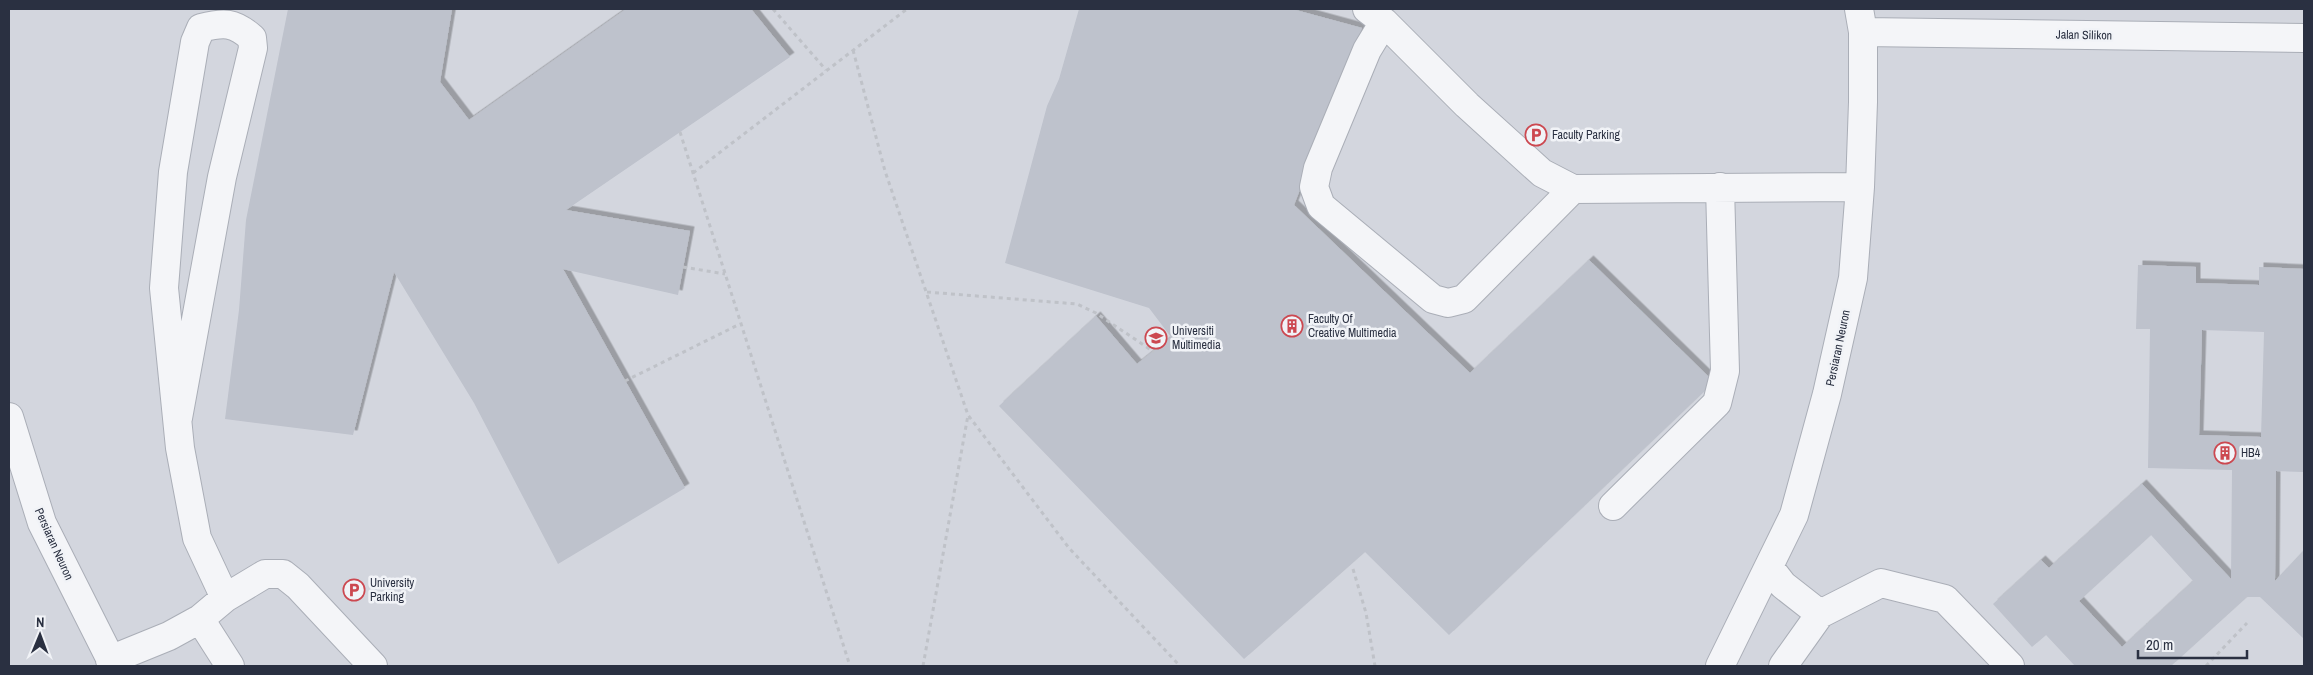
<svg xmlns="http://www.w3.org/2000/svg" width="2313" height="675" font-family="'Archivo Narrow',sans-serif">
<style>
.built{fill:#d3d6de}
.building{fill:#bec2cc;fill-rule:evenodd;filter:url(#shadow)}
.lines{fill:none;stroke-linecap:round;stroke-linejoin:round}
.minor-casing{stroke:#aaaeb7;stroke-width:30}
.path{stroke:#bfc2c8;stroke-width:3;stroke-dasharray:4 4;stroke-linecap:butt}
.minor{stroke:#f4f5f8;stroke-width:28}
.labels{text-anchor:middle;stroke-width:5;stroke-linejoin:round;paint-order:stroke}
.street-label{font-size:12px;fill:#2a3041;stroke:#f1f3f7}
.poi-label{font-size:12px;fill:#2a3041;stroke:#f1f3f7;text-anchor:start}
</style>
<defs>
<filter id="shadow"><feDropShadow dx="4.5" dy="-4.5" stdDeviation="0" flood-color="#0004"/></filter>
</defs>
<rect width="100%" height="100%" fill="#e1e4ea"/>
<path class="built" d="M9,9H2304V666H9Z"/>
<path class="building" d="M288,9H452L440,82L469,120L626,9H751L790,57L566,210L690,231L678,295L563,269L685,488L558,564L474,403L394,272L353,435L225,419L239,310L246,220Z
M1079,9H1292L1362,28L1294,205L1470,373L1589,260L1714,382L1449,635L1365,552L1244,659L999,406L1096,316L1137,364L1171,337L1149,308L1005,263L1047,106L1059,79Z
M2138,265L2196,267V283L2259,285V267L2304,269L2303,472L2276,471L2275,581L2304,550V639L2260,597H2247L2171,666H2075L2046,635L2032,647L1993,604L2041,560L2049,568L2142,484L2231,579L2232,470L2148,468L2150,329H2136ZM2202,330L2264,332L2261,437L2199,435ZM2151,535L2193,581L2122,647L2079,601Z"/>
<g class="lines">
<g class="minor-casing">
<path id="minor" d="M1367,9L1384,22L1467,105L1542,173L1573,189L1860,187
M1384,22L1367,50L1318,168L1314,187L1321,206L1433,299L1448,303L1464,299L1573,189
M1863,32L2304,38
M9,417L42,523L114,666
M178,418L222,177L253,48L252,38C234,22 224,22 201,28L195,42L173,172L164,288L180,448L197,538L225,598
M1613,506L1717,403L1725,371L1720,187
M1769,567L1783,585L1820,614L1881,583L1945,599L2010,666
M200,619L230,666
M110,660L169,636L200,619L225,598L265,574H283L298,586L373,666
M1720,666L1794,515L1827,394L1853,278L1860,187L1863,102V32L1859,9
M1783,666L1820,614"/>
</g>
<path class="path" d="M773,9L826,70
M853,50L885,171L968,415L1069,548L1180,666
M680,132L850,666
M693,173L907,9
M683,267L725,274
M927,292L1077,304L1096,313L1154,352
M625,381L740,324
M1353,569L1366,613L1375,666
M923,666L968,415
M2206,666L2247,623"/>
<use href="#minor" class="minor"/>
</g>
<defs>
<g id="parking-ring" transform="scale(1.125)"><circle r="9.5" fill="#f1f3f7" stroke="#cc4850" stroke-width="1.5"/><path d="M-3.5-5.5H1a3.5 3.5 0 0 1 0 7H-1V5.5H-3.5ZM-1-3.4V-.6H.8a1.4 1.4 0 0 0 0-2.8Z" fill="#cc4850"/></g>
<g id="building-ring" transform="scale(1.125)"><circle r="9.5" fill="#f1f3f7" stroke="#cc4850" stroke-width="1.5"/><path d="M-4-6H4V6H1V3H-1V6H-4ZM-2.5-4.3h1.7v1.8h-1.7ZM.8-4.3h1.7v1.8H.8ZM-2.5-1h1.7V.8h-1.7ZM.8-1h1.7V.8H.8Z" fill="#cc4850"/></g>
<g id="university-ring" transform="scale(1.125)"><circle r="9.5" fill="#f1f3f7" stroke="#cc4850" stroke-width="1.5"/><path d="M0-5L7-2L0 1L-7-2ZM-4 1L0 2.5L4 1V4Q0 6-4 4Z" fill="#cc4850"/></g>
</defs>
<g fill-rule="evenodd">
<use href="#parking-ring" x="1536" y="135"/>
<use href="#building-ring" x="1292" y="326"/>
<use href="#university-ring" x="1156" y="338"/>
<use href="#building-ring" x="2225" y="453"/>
<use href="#parking-ring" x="354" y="590"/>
</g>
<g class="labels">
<g class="street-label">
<text transform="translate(2084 35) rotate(1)" y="4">Jalan Silikon</text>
<text transform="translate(1838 348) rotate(-78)" y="4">Persiaran Neuron</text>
<text transform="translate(54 544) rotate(66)" y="4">Persiaran Neuron</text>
</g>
<g class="poi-label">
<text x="1552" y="139">Faculty Parking</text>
<text x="1308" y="323">Faculty Of<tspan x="1308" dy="14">Creative Multimedia</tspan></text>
<text x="1172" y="335">Universiti<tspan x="1172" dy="14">Multimedia</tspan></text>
<text x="2241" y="457">HB4</text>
<text x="370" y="587">University<tspan x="370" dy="14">Parking</tspan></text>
</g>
</g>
<rect width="2313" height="675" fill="none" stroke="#2a3041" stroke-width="20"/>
<g transform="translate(40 635) rotate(1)" stroke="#f1f3f7" stroke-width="4" paint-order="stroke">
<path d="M0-4L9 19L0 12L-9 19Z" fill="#2a3041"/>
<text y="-8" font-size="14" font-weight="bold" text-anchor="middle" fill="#2a3041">N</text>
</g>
<path d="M2138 650v8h109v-8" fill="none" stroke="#2a3041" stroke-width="2.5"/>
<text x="2146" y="650" font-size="15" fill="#2a3041" stroke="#f1f3f7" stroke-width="4" paint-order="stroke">20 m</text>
</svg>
